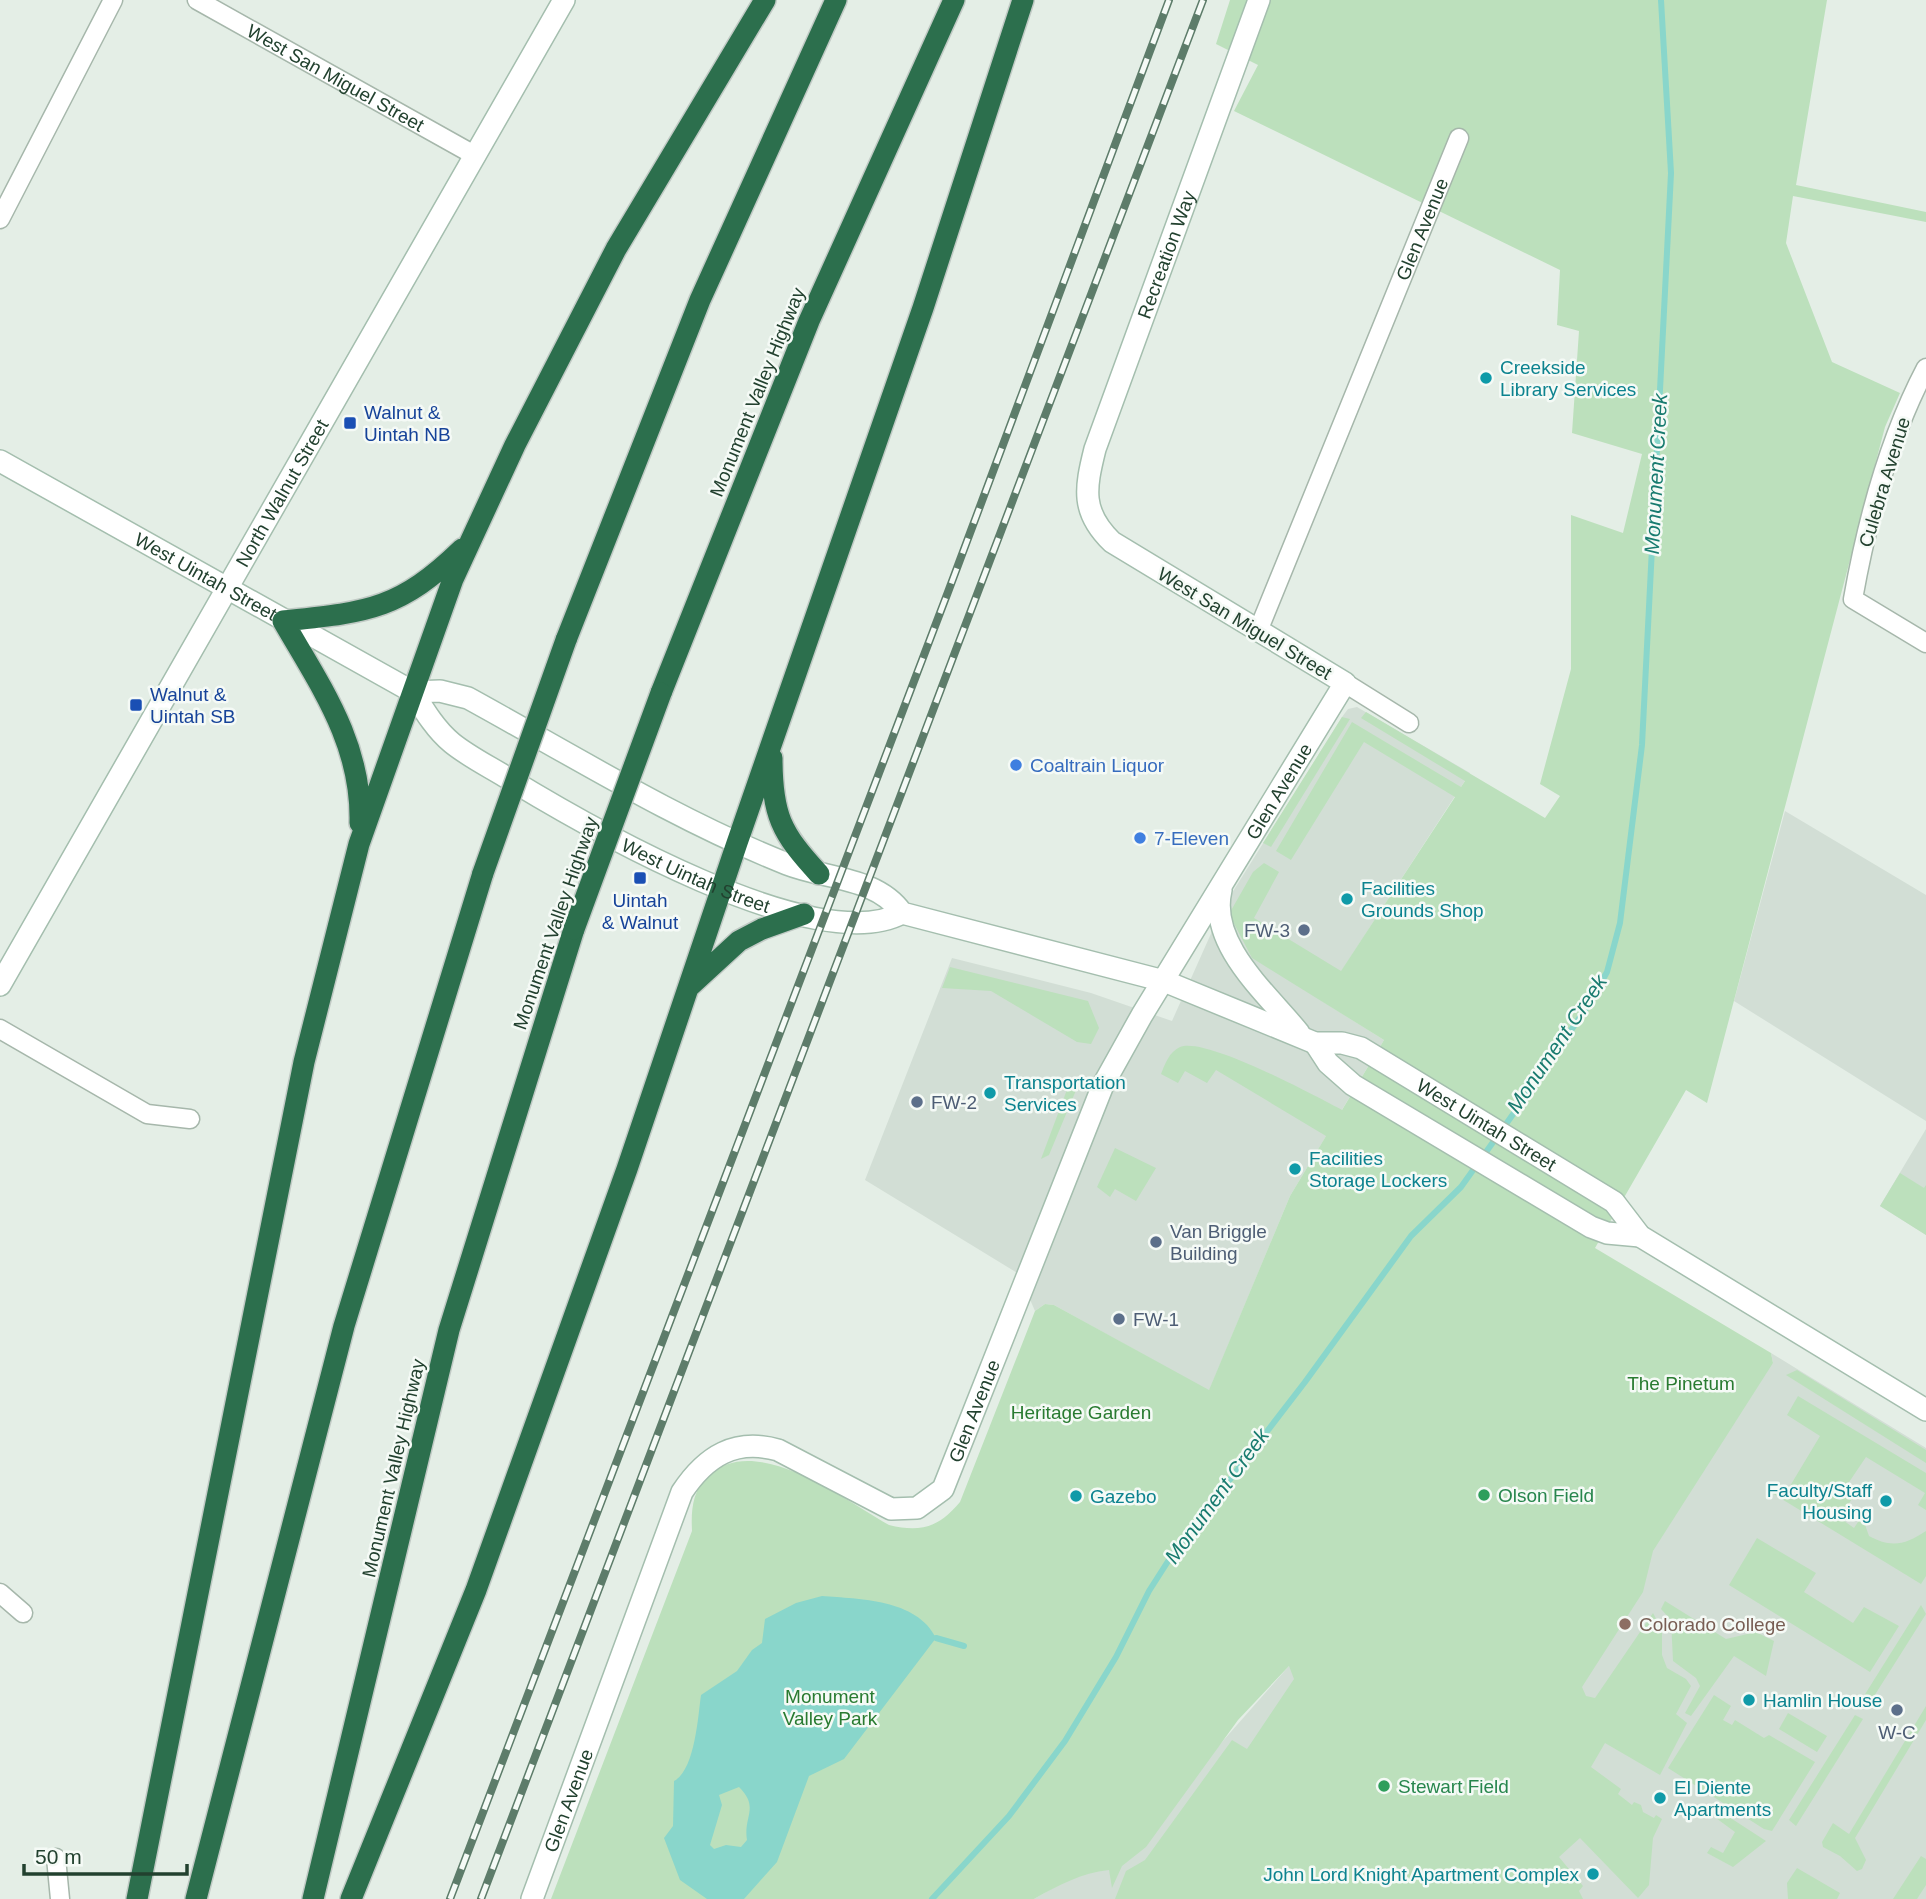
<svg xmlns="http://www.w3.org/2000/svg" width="1926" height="1899" font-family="Arial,sans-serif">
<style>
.built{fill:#d2ded5}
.green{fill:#bce0bc}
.water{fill:#89d6cb;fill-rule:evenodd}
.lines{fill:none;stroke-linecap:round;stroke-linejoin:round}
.stream{stroke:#89d6cb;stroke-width:6}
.street-casing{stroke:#a6b7ab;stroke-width:21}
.secondary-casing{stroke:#a4beae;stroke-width:24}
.highway-casing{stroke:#c1cac5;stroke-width:24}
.street{stroke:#fff;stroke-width:18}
.secondary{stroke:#fff;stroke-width:21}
.highway{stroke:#2c6f4d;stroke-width:21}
.rail-casing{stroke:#5d7c6a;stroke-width:8}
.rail{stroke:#f5faf6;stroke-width:5;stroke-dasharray:16;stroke-linecap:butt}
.highway-bridge-casing{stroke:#c1cac5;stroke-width:24;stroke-linecap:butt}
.highway-bridge{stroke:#2c6f4d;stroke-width:21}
.culture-dot{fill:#0f9aa8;stroke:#f5faf6;stroke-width:2.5}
.transit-dot{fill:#1a4fb4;stroke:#f5faf6;stroke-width:2.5}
.shop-dot{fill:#3f7fe0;stroke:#f5faf6;stroke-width:2.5}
.service-dot{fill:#5c6f8a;stroke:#f5faf6;stroke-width:2.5}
.leisure-dot{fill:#2e9e5b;stroke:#f5faf6;stroke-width:2.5}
.education-dot{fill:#8d6e63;stroke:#f5faf6;stroke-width:2.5}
.labels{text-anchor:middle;stroke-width:5;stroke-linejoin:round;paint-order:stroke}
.street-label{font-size:19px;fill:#22412f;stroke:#f5faf6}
.culture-label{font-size:19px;fill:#0d838f;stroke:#f5faf6;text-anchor:start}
.transit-label{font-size:19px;fill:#164399;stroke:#f5faf6;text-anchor:start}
.shop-label{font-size:19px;fill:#366cbe;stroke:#f5faf6;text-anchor:start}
.service-label{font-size:19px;fill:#4e5e75;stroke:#f5faf6;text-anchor:start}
.park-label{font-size:19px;fill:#297b31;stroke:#f5faf6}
.leisure-label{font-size:19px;fill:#27864d;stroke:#f5faf6;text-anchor:start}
.education-label{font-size:19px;fill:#785e54;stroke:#f5faf6;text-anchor:start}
.water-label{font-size:21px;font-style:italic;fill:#187b6f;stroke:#f5faf6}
</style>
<rect width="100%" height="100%" fill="#e4eee6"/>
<path class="built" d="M1357,707L1470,773L1322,1001L1384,1040L1290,1196L1209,1391L1054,1305L1045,1304L1035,1311L1019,1274L865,1180L952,958L1091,993L1172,1021L1222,909L1342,717L1348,709Z
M1785,811L1926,895V1121L1734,1001Z
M1926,1129V1235L1880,1206Z
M1771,1353L1926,1448V1899H1034L1065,1881L1089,1872L1110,1869L1289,1666L1773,1363Z"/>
<path class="green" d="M1230,0H1827L1796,185L1926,212V222L1793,196L1786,243L1832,362L1900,393L1885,427L1707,1103L1686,1090L1595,1248L1771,1353L1773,1363L1653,1551L1643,1592L1582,1687L1586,1696L1595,1698L1653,1613L1662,1630V1655L1667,1668L1686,1679L1691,1686L1676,1714L1687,1723L1660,1775L1605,1743L1591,1767L1621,1789L1618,1794L1632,1805L1634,1802L1641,1805L1643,1812L1654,1818L1656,1815L1662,1819L1653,1838L1649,1885L1638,1898L1580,1838L1559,1857L1583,1886L1579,1891L1583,1899H1115L1126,1871L1145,1860L1232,1740L1247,1749L1294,1679L1289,1666L1238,1720L1146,1847L1122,1866L1112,1888L1109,1870C1081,1873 1059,1885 1034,1899H551L692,1531C691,1511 692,1491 708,1476C756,1431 843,1499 889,1525C921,1533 939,1527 960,1502L1035,1311L1045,1304L1054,1305L1209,1390L1290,1196L1326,1136L1216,1070L1207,1083L1185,1071L1178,1083L1161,1074C1165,1064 1169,1052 1180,1047C1205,1036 1315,1096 1342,1110L1384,1040L1252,958L1229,914L1253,872L1264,863L1279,872L1254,918L1341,971L1455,797L1364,742L1291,860L1276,851L1352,722L1461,787L1465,781L1361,718L1366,712L1545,818L1560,796L1540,784L1571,669V515L1623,533L1642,454L1572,433L1579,331L1557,325L1560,270L1234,111L1258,65L1216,44Z
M1342,717L1350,719L1271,847L1263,843Z
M950,967L1088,1001L1099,1028L1091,1044L1077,1042L991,991L942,988Z
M1071,1079L1079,1083L1049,1155L1041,1159Z
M1115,1148L1156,1168L1136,1201L1115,1189L1110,1197L1097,1187Z
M1900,1173L1924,1188L1926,1185V1235L1880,1206Z
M1797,1370L1926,1450V1463L1786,1375Z
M1798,1396L1926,1473V1510L1918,1505L1925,1493L1866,1457L1843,1491L1853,1497L1840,1518L1854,1528L1862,1516L1869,1536C1891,1548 1905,1545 1926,1531V1576L1921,1584L1767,1490L1772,1482L1787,1491L1820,1436L1787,1415Z
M1757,1538L1816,1573L1804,1592L1853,1623L1864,1607L1899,1626L1870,1672L1729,1585Z
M1665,1601L1726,1639L1756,1632L1774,1641L1766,1676L1734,1656L1691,1716L1685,1713L1700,1686L1696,1678L1673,1661L1671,1620L1661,1609Z
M1921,1605L1926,1614L1871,1701L1862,1699Z
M1714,1695L1731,1706L1723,1720L1732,1725L1735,1720L1764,1738L1769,1735L1815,1762L1772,1831L1764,1829L1668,1768Z
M1926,1706V1720L1855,1838L1866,1860L1862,1869L1857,1871L1840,1856L1823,1847L1822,1842L1833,1823L1849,1834Z
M1788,1713L1827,1736L1817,1752L1779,1729Z
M1855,1715L1863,1719L1796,1826L1789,1820Z
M1709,1804L1766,1841L1733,1867L1707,1853L1711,1847L1723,1853L1735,1832L1705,1810Z
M1921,1856L1926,1859V1885L1917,1899H1893Z
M1797,1868L1840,1893L1837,1899H1788L1787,1883Z"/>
<path class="water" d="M822,1596C859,1599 917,1599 936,1638L844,1759L809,1776L777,1862L744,1899H707L680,1880L664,1838L673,1826L674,1781C695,1770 698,1716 701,1695L737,1671L752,1650L762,1643L765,1619L796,1603ZM739,1787C760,1808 743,1816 747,1840L741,1847L726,1845L714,1849L710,1845L722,1805L719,1795Z"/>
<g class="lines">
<path class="stream" d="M936,1638L964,1646
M932,1899L1009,1816L1065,1741L1116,1657L1149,1591L1172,1555L1305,1382L1411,1236L1461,1187L1526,1096L1589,1004L1607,972L1620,923L1642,745L1671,173L1661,0"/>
<g class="street-casing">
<g id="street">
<path id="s1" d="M197,0L476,156"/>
<path d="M0,219L113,0"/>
<path d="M1926,368C1888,440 1867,520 1853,599L1926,643"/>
<path id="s2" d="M1258,631L1459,138"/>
<path d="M1345,683L1409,723"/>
<path d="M0,1029L147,1114L190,1119"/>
<path d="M0,1593L23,1613"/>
<path d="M56,1858L60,1899"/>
</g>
</g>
<g class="secondary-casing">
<g id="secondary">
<path id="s3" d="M0,461L413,692C424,710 435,729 452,743C468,756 488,766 506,777C583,824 816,960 902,913"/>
<path id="s4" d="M413,692L440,691L468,698C572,755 676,820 787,864C825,879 877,877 902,913L1164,981L1315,1043H1342L1361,1048L1614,1202L1640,1236L1926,1410"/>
<path d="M1221,890C1208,945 1268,994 1299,1033"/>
<path id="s5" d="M0,985L564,0"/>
<path d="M1315,1043L1328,1063L1353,1085L1591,1227L1607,1233L1640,1236"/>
<path id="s6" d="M532,1899L682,1492C706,1456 735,1438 778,1450L891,1509L917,1508L943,1489L1103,1085L1142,1015L1345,683L1112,542C1081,512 1085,489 1095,449L1259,0"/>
</g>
</g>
<g class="highway-casing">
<path id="highway" d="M566,640L700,300L836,0
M661,693L809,321L954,0
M772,758C772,815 781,833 819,874
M360,823C362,744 321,687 283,621C368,612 399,610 462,549
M690,986L739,941L762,929L804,914
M137,1899L304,1062L359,844L453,579L515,445L616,249L765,0
M196,1899L344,1326L483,873
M313,1899L449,1330L574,929
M351,1899L476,1590L627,1169L737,843L923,308L1023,0"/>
</g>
<use href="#street" class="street"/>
<use href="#secondary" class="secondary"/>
<use href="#highway" class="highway"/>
<g class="rail-casing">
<path id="rail" d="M450,1899L948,592L1169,0
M481,1899L1203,0"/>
</g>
<use href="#rail" class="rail"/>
<g class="highway-bridge-casing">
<path id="highway-bridge" d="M483,873L566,640
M574,929L661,693"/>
</g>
<use href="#highway-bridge" class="highway-bridge"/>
</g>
<g class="culture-dot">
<circle cx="1486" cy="378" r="7"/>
<circle cx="1347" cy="899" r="7"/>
<circle cx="990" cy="1093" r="7"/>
<circle cx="1295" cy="1169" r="7"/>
<circle cx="1076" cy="1496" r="7"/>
<circle cx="1886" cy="1501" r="7"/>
<circle cx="1749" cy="1700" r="7"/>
<circle cx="1660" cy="1798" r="7"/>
<circle cx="1593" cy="1874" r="7"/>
</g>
<g class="transit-dot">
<rect x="343" y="416" width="14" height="14" rx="3.5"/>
<rect x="129" y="698" width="14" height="14" rx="3.5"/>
<rect x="633" y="871" width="14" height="14" rx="3.5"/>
</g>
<g class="shop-dot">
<circle cx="1016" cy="765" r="7"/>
<circle cx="1140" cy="838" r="7"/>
</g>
<g class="service-dot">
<circle cx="1304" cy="930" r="7"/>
<circle cx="917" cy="1102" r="7"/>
<circle cx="1156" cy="1242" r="7"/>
<circle cx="1119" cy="1319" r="7"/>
<circle cx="1897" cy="1710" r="7"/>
</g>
<g class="leisure-dot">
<circle cx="1484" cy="1495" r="7"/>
<circle cx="1384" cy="1786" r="7"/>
</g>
<circle class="education-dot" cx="1625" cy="1624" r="7"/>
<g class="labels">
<g class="street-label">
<text dy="7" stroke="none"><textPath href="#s1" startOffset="159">West San Miguel Street</textPath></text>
<text dy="7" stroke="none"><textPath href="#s2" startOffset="434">Glen Avenue</textPath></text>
<text dy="7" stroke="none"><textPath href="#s6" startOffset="2217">Recreation Way</textPath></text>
<text transform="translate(757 392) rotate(-68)" y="7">Monument Valley Highway</text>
<text transform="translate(1884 482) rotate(-73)" y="7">Culebra Avenue</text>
<text dy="7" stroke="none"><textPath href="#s5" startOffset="567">North Walnut Street</textPath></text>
<text dy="7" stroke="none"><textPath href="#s3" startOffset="236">West Uintah Street</textPath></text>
<text transform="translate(1245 623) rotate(31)" y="7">West San Miguel Street</text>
<text dy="7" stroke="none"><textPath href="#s6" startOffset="1510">Glen Avenue</textPath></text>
<text dy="7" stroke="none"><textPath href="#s3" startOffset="816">West Uintah Street</textPath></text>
<text transform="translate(555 923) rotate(-71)" y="7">Monument Valley Highway</text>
<text dy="7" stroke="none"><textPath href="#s4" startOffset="1171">West Uintah Street</textPath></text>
<text dy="7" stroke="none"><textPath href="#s6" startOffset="817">Glen Avenue</textPath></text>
<text transform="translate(393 1468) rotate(-77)" y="7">Monument Valley Highway</text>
<text dy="7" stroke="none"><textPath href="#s6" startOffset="105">Glen Avenue</textPath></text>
</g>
<g class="culture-label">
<text x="1500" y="374">Creekside<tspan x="1500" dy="22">Library Services</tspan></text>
<text x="1361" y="895">Facilities<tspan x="1361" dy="22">Grounds Shop</tspan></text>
<text x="1004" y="1089">Transportation<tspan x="1004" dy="22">Services</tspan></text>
<text x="1309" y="1165">Facilities<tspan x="1309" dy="22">Storage Lockers</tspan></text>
<text x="1872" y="1497" text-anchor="end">Faculty/Staff<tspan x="1872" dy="22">Housing</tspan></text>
<text x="1090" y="1503">Gazebo</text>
<text x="1763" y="1707">Hamlin House</text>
<text x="1674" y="1794">El Diente<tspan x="1674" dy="22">Apartments</tspan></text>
<text x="1579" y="1881" text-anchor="end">John Lord Knight Apartment Complex</text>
</g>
<g class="transit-label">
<text x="364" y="419">Walnut &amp;<tspan x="364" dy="22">Uintah NB</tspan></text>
<text x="150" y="701">Walnut &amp;<tspan x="150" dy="22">Uintah SB</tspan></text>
<text x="640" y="907" text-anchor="middle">Uintah<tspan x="640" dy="22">&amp; Walnut</tspan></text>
</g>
<g class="shop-label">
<text x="1030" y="772">Coaltrain Liquor</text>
<text x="1154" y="845">7-Eleven</text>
</g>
<g class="service-label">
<text x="1290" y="937" text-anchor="end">FW-3</text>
<text x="931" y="1109">FW-2</text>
<text x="1170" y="1238">Van Briggle<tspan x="1170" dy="22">Building</tspan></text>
<text x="1133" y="1326">FW-1</text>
<text x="1897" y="1739" text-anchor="middle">W-C</text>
</g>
<g class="park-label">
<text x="1681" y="1390">The Pinetum</text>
<text x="1081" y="1419">Heritage Garden</text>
<text x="830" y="1703">Monument<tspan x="830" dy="22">Valley Park</tspan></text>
</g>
<g class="leisure-label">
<text x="1498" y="1502">Olson Field</text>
<text x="1398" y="1793">Stewart Field</text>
</g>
<g class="education-label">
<text x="1639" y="1631">Colorado College</text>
</g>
<g class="water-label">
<text transform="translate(1656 474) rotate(-87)" y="7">Monument Creek</text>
<text transform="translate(1557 1044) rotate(-56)" y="7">Monument Creek</text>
<text transform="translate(1217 1496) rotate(-54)" y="7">Monument Creek</text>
</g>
</g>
<path d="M24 1864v10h163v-10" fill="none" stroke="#22412f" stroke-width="3.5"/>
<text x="35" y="1864" font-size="21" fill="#22412f" stroke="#f5faf6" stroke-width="5" paint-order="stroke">50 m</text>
</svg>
